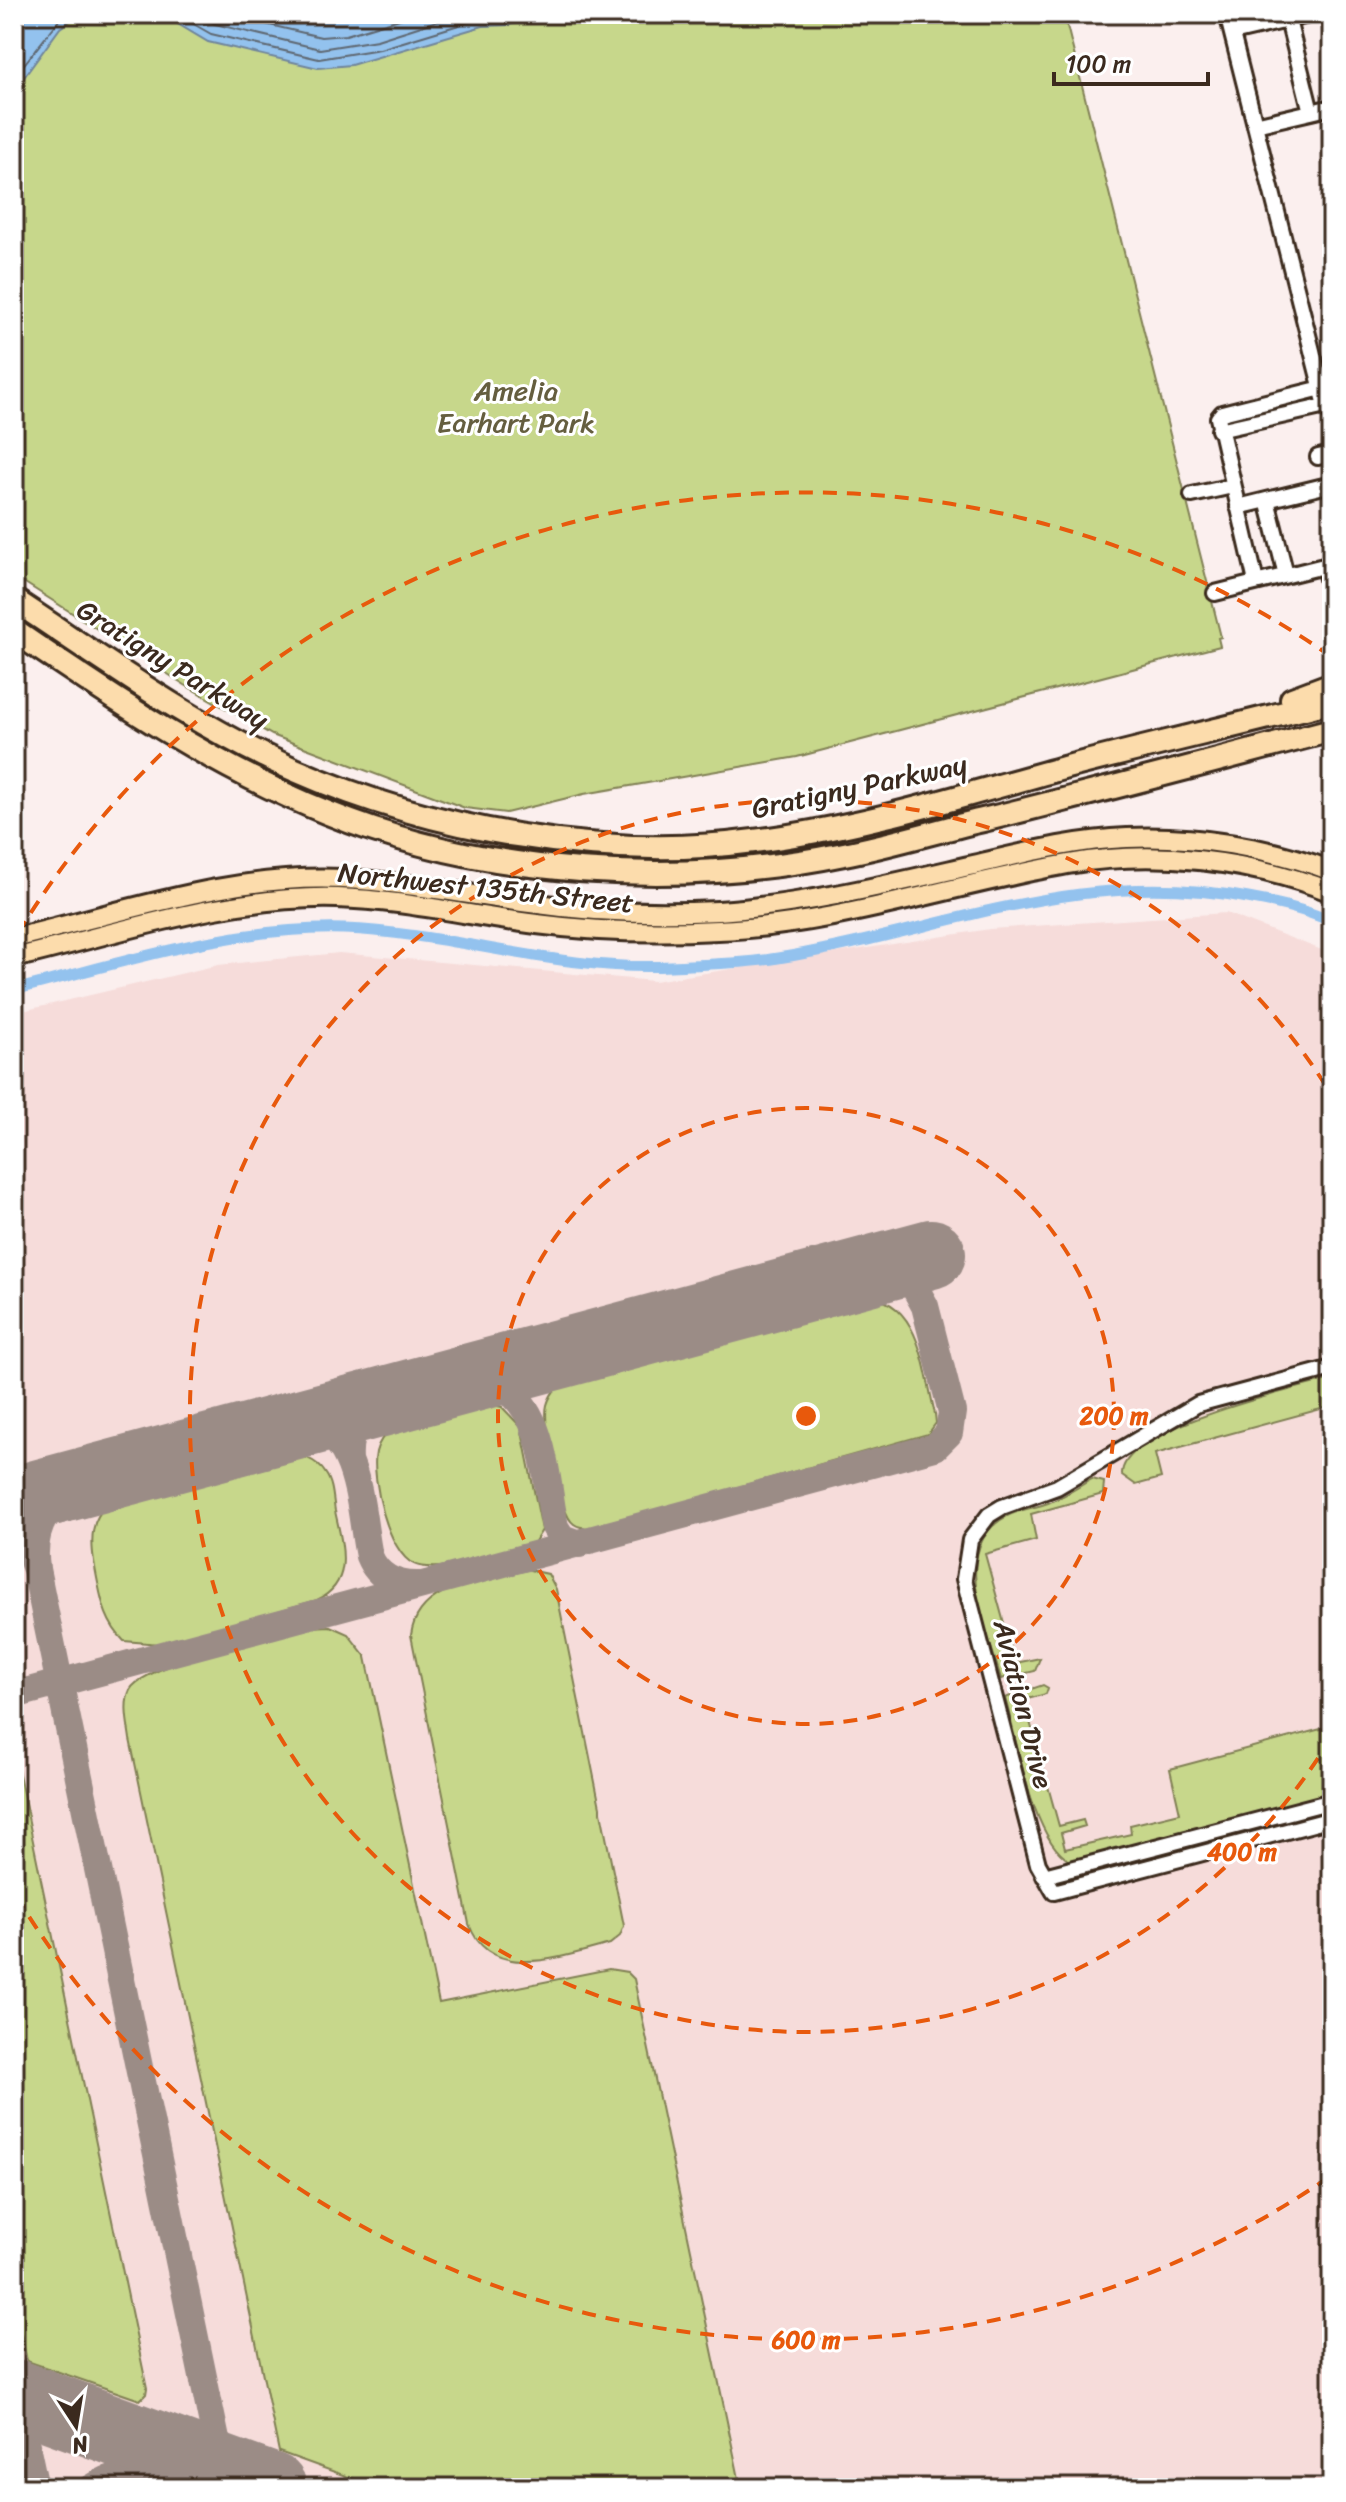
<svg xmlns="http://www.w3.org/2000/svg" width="1346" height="2502" font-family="Sriracha,sans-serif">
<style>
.built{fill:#f6dcda}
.green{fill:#c7d78b;stroke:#818054;stroke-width:2}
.water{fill:#93c2ee;stroke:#70859b;stroke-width:2}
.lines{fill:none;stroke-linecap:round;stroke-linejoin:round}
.shore{stroke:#5e6771;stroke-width:2}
.canal{stroke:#93c2ee;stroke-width:11}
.taxiway{stroke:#9b8c86;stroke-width:28}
.runway{stroke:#9b8c86;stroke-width:70}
.minor-casing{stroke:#3b2a1e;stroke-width:20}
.major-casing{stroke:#3b2a1e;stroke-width:24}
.highway-casing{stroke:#3b2a1e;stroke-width:28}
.minor{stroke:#fff;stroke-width:14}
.major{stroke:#fcdcac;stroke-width:18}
.highway{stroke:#fcdcac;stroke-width:22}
.ring{fill:none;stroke:#e8590c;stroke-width:4;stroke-dasharray:14 10}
.labels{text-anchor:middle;stroke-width:6;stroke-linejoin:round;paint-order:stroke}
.park-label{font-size:28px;fill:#655e3f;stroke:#fff}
.street-label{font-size:28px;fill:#3b2a1e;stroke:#fff}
.centre{fill:#e8590c;stroke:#fff;stroke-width:4}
.ring-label{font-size:24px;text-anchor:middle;font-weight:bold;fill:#e8590c;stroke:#fff;stroke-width:6;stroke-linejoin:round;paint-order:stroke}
</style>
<rect width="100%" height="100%" fill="#fbefee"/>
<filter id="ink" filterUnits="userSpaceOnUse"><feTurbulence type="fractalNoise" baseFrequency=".0125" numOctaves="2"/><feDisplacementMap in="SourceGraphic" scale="16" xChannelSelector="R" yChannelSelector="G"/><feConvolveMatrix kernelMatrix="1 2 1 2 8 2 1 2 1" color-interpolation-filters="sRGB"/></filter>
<g filter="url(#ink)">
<path class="built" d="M1226,913L1332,954V2488H14V1013L218,965L339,953L654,981L990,929Z"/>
<path class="green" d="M14,14H1064L1221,637L1218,638L1220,646L797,757L584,794L506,813L465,808L272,735L185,685L14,576Z
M861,1297C920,1295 924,1371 935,1414L936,1423L928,1434L592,1528C586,1528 579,1528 574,1524C559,1514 542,1423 547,1405C551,1391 563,1380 576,1373Z
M1332,1379V1406L1155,1454L1161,1478L1136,1485L1122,1475C1120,1428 1294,1389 1332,1379Z
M475,1401L502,1407L521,1427L542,1530L534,1543C506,1552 441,1576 414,1564C388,1553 371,1478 376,1452C378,1442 386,1433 393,1427C413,1410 451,1407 475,1401Z
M282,1453C299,1453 317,1459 326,1474C333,1484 333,1499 335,1511C342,1544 355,1582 317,1600L160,1644L124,1641C105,1622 102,1602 97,1578C90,1542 85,1509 127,1494Z
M1092,1479L1104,1482L1103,1494L1031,1514L1036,1540L985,1554L1015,1663L1040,1658L1035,1671L1001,1679C988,1631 947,1547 1007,1516C1020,1509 1035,1508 1048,1503C1064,1497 1078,1487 1092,1479Z
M525,1569L548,1574L556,1589L624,1926L620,1936L610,1944C564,1956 490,1984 469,1924L411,1635C418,1583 484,1581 525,1569Z
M330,1626L348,1634L366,1657L439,2003L609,1969L627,1972L634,1979L741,2488H379L279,2452L130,1739C128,1724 123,1704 130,1690C144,1663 277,1636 311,1627Z
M1043,1685L1048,1688L1046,1694L1024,1700L1059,1826L1083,1820L1085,1826L1061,1833L1065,1849L1131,1834L1130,1825L1180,1813L1170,1769L1332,1726V1795L1070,1861C1032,1840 1017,1739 1005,1698Z
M14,1750L147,2388L146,2394L140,2400L27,2361L14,2302Z"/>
<path class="water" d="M14,14H80L60,28L14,91Z
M147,14H557L508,25L483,26L351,65L318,68L208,42L171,20Z"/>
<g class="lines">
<path class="shore" d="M176,14L211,34L319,59L380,49L482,18L527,14
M196,14L215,24L320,49L377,40L459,14
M223,14L321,37L346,35L416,14
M14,77L64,14"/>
<path class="canal" d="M14,990C122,963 231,926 344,929C453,933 560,972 671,966C706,964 743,964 778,958C941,932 1079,865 1248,898C1276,903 1307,910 1332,922"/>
<path class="taxiway" d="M475,1377C545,1387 544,1472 555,1527L562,1538L579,1544
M296,1425C361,1422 359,1509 369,1556C378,1578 397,1586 420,1585
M349,1459C347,1429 360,1415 385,1402
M14,1534L29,1551L36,1569L226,2488
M36,1568C30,1526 49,1500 87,1482
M14,1695L935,1447L949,1433L952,1412L925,1306L914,1286L892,1265
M14,2388L35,2488
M92,2488C143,2455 205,2472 260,2484"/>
<path class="runway" d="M14,1501L931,1254
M14,2394L272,2488"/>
<g class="minor-casing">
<path id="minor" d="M1227,14L1326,406L1332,416
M1288,20L1311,112L1332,107
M1232,33L1313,14
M1255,125L1311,112
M1219,430L1326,406
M1318,457L1332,454
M1192,495L1233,486
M1267,500L1286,575
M1238,507L1332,484
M1324,566L1332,600
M1256,582L1218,418L1222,413L1322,388
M1215,593L1332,564
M1332,1368L1198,1404L1057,1487L1002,1507L989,1515L970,1540L964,1579L1038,1864L1054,1892L1332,1819
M1044,1876L1332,1801"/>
</g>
<g class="major-casing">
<path id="major" d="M14,938C121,913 233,873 344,879C406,882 468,895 530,903C592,912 655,914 718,911C804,905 886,885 969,866C1021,854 1073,840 1127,838C1196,835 1268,847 1332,871
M14,958C119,933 228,895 337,898C404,900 470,916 537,924C597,932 658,933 718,930C838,925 950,885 1068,864C1156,849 1249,860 1332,892"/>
</g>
<g class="highway-casing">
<path id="highway" d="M14,600C105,660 194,726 295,770C431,830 605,861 754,841C860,828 964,795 1067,767C1155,744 1244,724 1332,701
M14,631C115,700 214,767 328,813C484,877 680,888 844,854C892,845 939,830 987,819C1102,791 1217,760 1332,730
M1292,699L1332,684"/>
</g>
<use href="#minor" class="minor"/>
<use href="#major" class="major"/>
<use href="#highway" class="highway"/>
</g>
</g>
<g class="ring">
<circle cx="806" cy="1416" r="308"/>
<path d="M1331 1738A616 616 0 1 1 1331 1094"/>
<path d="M1329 2177A924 924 0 0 1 18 1899M18 933A924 924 0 0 1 1329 655"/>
</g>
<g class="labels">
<g class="park-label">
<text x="516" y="400">Amelia<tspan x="516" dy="32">Earhart Park</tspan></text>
</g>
<g class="street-label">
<text transform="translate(173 664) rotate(32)" y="10">Gratigny Parkway</text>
<text transform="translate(859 786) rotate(-12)" y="10">Gratigny Parkway</text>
<text transform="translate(486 887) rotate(6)" y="10">Northwest 135th Street</text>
<text transform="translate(1024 1704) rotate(76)" y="10">Aviation Drive</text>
</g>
</g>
<circle cx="806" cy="1416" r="12" class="centre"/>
<g class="ring-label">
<text x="1114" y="1424">200 m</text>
<text x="1242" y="1860">400 m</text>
<text x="806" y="2348">600 m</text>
</g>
<rect width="1346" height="2502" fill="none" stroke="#fff" stroke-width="48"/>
<rect x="24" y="24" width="1298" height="2454" fill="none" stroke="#3b2a1e" stroke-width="3" filter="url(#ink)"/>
<g transform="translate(76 2426) rotate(168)" stroke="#ffffff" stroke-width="6" paint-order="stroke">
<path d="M0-6L14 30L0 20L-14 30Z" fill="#3b2a1e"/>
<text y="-12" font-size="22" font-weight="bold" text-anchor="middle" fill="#3b2a1e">N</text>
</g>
<path d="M1054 72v12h154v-12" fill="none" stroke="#3b2a1e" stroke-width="4"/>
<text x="1066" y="72" font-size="24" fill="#3b2a1e" stroke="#ffffff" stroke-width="6" paint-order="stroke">100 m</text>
</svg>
